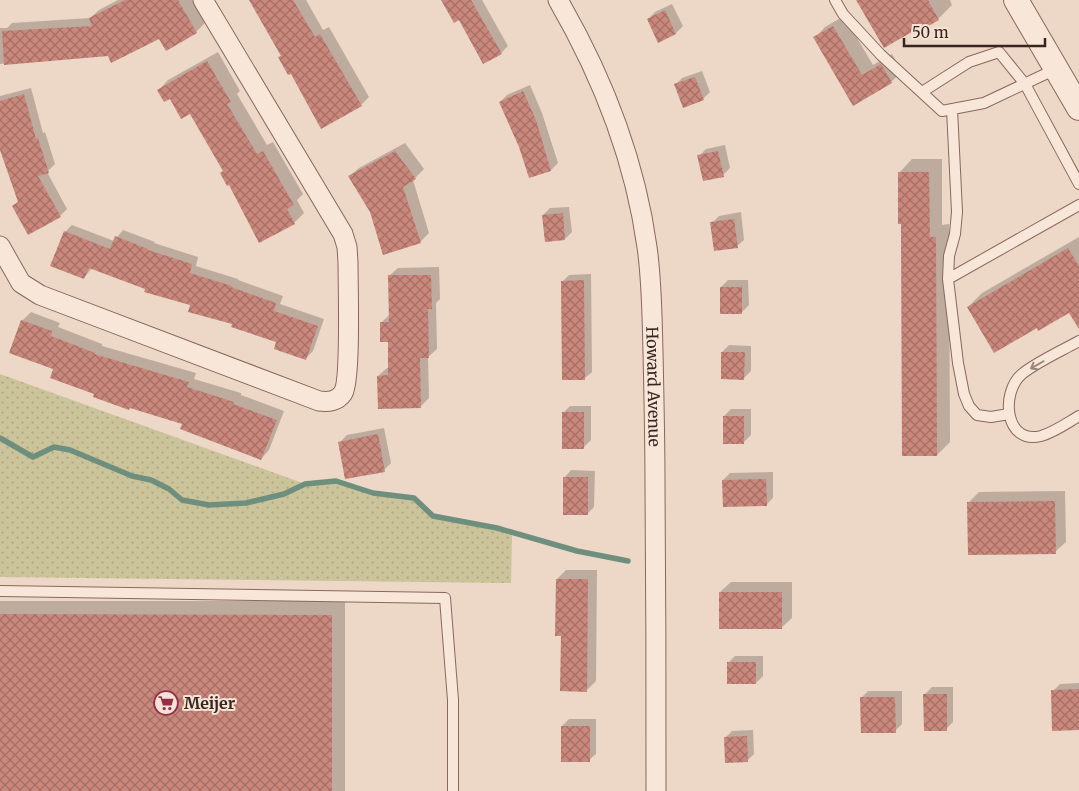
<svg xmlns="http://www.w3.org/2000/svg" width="1079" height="791" font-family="Merriweather,serif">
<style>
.grass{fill:url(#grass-dots)}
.shadow{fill:#0003}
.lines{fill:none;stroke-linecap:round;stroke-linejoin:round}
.stream{stroke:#6e8f7e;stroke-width:5.5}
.building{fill:url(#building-cross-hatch)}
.service-casing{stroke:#88685c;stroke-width:12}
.minor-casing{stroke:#88685c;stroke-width:21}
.tertiary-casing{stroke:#88685c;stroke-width:26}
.service{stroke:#f8e6d9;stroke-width:10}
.minor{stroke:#f8e6d9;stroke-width:19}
.tertiary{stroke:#f8e6d9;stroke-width:24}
.oneway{stroke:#98867c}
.labels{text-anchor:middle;stroke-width:4;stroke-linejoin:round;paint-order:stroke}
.street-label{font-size:16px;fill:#392520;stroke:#f5e3d6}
.poi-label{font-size:16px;font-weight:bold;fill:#392520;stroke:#f5e3d6;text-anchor:start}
</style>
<defs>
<pattern id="grass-dots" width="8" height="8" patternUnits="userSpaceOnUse" patternTransform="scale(1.25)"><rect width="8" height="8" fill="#cbc39a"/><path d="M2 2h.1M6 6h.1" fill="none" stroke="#afa784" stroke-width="1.8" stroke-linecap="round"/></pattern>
<pattern id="building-cross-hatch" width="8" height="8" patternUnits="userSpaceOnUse" patternTransform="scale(1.25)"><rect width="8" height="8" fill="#ca887d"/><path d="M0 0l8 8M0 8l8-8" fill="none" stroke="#a56f66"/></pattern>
</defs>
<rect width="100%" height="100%" fill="#edd7c6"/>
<path class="grass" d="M0,374L305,484L336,481L373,493L414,498L433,516L512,532L511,583L0,577Z"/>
<path class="shadow" d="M118,0H192L205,23L196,32L167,50L159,38L109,55L0,64V28H7L12,23L90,18L99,10Z
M250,0H306L323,30L329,27L369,97L361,105L282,55Z
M442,0H482L508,46L501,53L459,18Z
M857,0H950L952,5L938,19L919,30L917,27Z
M672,4L683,26L676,33L659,41L648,19L655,12Z
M844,16L873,65L892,54L902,72L891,82L854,104L815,38L825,27Z
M218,52L240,91L237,94L267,145L273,142L303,194L297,200L304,213L294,223L224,171L190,113L159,90L168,80Z
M702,71L710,92L703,99L676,84L682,78Z
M530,85L542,113L558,163L551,170L520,146L500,102L507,95Z
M31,88L43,133L45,132L55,164L47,172L67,209L60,216L29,233L14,206L19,201L0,146V96Z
M405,143L424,169L413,180L429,233L420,242L371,211L350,176L359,168Z
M725,145L730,168L723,175L699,156L706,149Z
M912,159H942V225L949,224L950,442L937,455L902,223L899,173Z
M569,207L572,232L565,239L543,215L550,208Z
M741,212L744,240L737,246L712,223L719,216Z
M72,225L114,241L123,230L155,242L154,243L198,257L196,266L238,279V280L283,296L280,304L324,319L313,351L306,358L277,342L192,304L92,268L84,278L65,232Z
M1079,237V325L1070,311L968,307L982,293Z
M439,267L440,299L436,303L437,349L428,357L429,398L420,407L378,376L387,368H390L389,341L381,323L390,314L389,276L398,268Z
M591,274L592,372L585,378L562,282L569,275Z
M728,280H748L749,305L742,312L721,287Z
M31,312L60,323L58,327L102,344V346L196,373L194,379L241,393V395L284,411L269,450L261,459L184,424L96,394L55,369L22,321Z
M729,345L751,346V371L744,378L722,352Z
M570,406H591V440L584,447L563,413Z
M731,409H751V435L744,442L724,416Z
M384,428L391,463L384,470L340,442L347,435Z
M571,470L595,471L594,507L587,514L565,477Z
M773,472V498L766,505L723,480L730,473Z
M1065,491L1066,542L1055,552L969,502L979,492Z
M566,570H597L596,681L587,690L562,635L557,579Z
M731,582H792V618L781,628L720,592Z
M0,601H345V791H0Z
M735,656H763V676L756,683L728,663Z
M1079,683V729L1053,691L1060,684Z
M932,687H953V722L946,729L925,694Z
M868,691H902V724L895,731L861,698Z
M569,719H596V754L589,760L562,726Z
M753,730L754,754L747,761L725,738L732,731Z"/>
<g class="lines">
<path class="stream" d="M0,438L33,457L54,447L70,450L132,476L151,480L169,489L182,500L209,505L246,503L284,494L305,484L336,481L373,493L414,498L433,516L497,528L577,551L628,561"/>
</g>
<path class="building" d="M125,0H178L197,33L166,51L159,39L111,63L108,56L4,65L2,31L92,26L89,18Z
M249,0H293L315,37L320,34L362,106L321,129L291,74L288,75L278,57L281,56Z
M441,0H471L502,54L483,64L459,20L454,23Z
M856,0H928L939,20L918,32L917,29L884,48Z
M665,10L676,34L658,43L647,19Z
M833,26L862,75L881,64L892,83L853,106L813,37Z
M207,61L231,102L227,104L257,154L263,151L294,205L287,209L295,224L259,243L229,185L227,186L220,173L223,171L190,114L181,119L170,99L164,102L157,90Z
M695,77L704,100L683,108L674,84Z
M523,91L536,120L551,171L529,178L519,147L499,102Z
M24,94L36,139L38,138L49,173L38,176L61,217L28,235L12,206L18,202L0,150V101Z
M395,151L416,179L403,187L421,243L383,255L370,212L348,176Z
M718,151L724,177L703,181L697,155Z
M898,172H929L930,237H936L937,456H902L901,224H898Z
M563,213L565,240L545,242L542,215Z
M734,219L738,248L714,251L710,222Z
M64,231L110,249L115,236L148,249V250L192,264L190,273L232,286L231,287L276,303L274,311L318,326L306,360L274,349L276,342L231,327L232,324L188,312L190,305L144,292L145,289L89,268L84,279L50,266Z
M1068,248L1079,266V329L1069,313L1038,331L1037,328L994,353L967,307Z
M388,275H431L432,309H428L429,358H420L421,408L378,409L377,376L388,375V342H380V322H389Z
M584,280L585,380H562L561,281Z
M720,287H742V314H720Z
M21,320L52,331L51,336L95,353L94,354L189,382L187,387L234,402L233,404L277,420L261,460L180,429L182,424L130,408L129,410L93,397L94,394L50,378L53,369L9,353Z
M721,352H745L744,380L721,379Z
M562,412H584V449H562Z
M723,416H744V444H723Z
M378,434L385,472L345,479L338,442Z
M563,477H588V515H563Z
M766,479L767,506L723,507L722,480Z
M1055,501L1056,554L968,555L967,502Z
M556,579H588L587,692L560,691L561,636H555Z
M719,592H782V629H719Z
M0,614L332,615V791H0Z
M727,662H756V684H727Z
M1079,689V730L1052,731L1051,690Z
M923,694H947V731H924Z
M860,697H895L896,733H861Z
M561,726H590V762H561Z
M747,736L748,762L725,763L724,737Z"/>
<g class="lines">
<g class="service-casing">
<path id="service" d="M835,0L843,14L881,55L942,111L984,103L1056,69
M922,92L969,62L999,52L1025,84L1079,184
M952,109L957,212L955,234L949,256L948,279L958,363L964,394L969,406L977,415L991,417L1009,414
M948,279L1079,205
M1079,341C1063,350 1035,363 1022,374C1000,393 1005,445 1041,436C1055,432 1067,423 1079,416
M0,591L445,598L453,700V791"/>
</g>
<g class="minor-casing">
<g id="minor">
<path id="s1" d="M558,0C602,76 635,160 647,247C652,282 652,317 653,352C654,397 655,442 655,486C656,588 656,689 656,791"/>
<path d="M0,246L21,283L40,295L319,401C328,402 337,402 343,393C351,381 348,283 348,262L347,247L343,234L203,0"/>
</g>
</g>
<g class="tertiary-casing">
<path id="tertiary" d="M1016,0L1079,108"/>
</g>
<use href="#service" class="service"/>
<use href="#minor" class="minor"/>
<use href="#tertiary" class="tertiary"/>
</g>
<defs><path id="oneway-shaft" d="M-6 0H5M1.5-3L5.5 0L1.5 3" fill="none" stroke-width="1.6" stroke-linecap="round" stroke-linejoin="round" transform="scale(1.25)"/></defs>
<use class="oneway" href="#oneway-shaft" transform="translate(1037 365) rotate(150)"/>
<defs>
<g id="supermarket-ring" transform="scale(1.25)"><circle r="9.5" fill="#f5e3d6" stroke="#952e4b" stroke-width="1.5"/><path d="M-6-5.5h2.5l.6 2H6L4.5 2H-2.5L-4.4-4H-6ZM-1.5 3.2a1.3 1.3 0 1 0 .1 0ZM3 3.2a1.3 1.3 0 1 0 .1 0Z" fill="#952e4b"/></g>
</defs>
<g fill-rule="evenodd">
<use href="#supermarket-ring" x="166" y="703"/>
</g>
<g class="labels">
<g class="street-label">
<text dy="6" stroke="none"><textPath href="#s1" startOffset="404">Howard Avenue</textPath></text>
</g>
<g class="poi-label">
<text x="184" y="709">Meijer</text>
</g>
</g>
<path d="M904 38v8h141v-8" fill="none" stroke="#392520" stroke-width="2.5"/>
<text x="912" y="38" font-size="15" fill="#392520" stroke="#f5e3d6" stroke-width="4" paint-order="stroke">50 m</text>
</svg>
